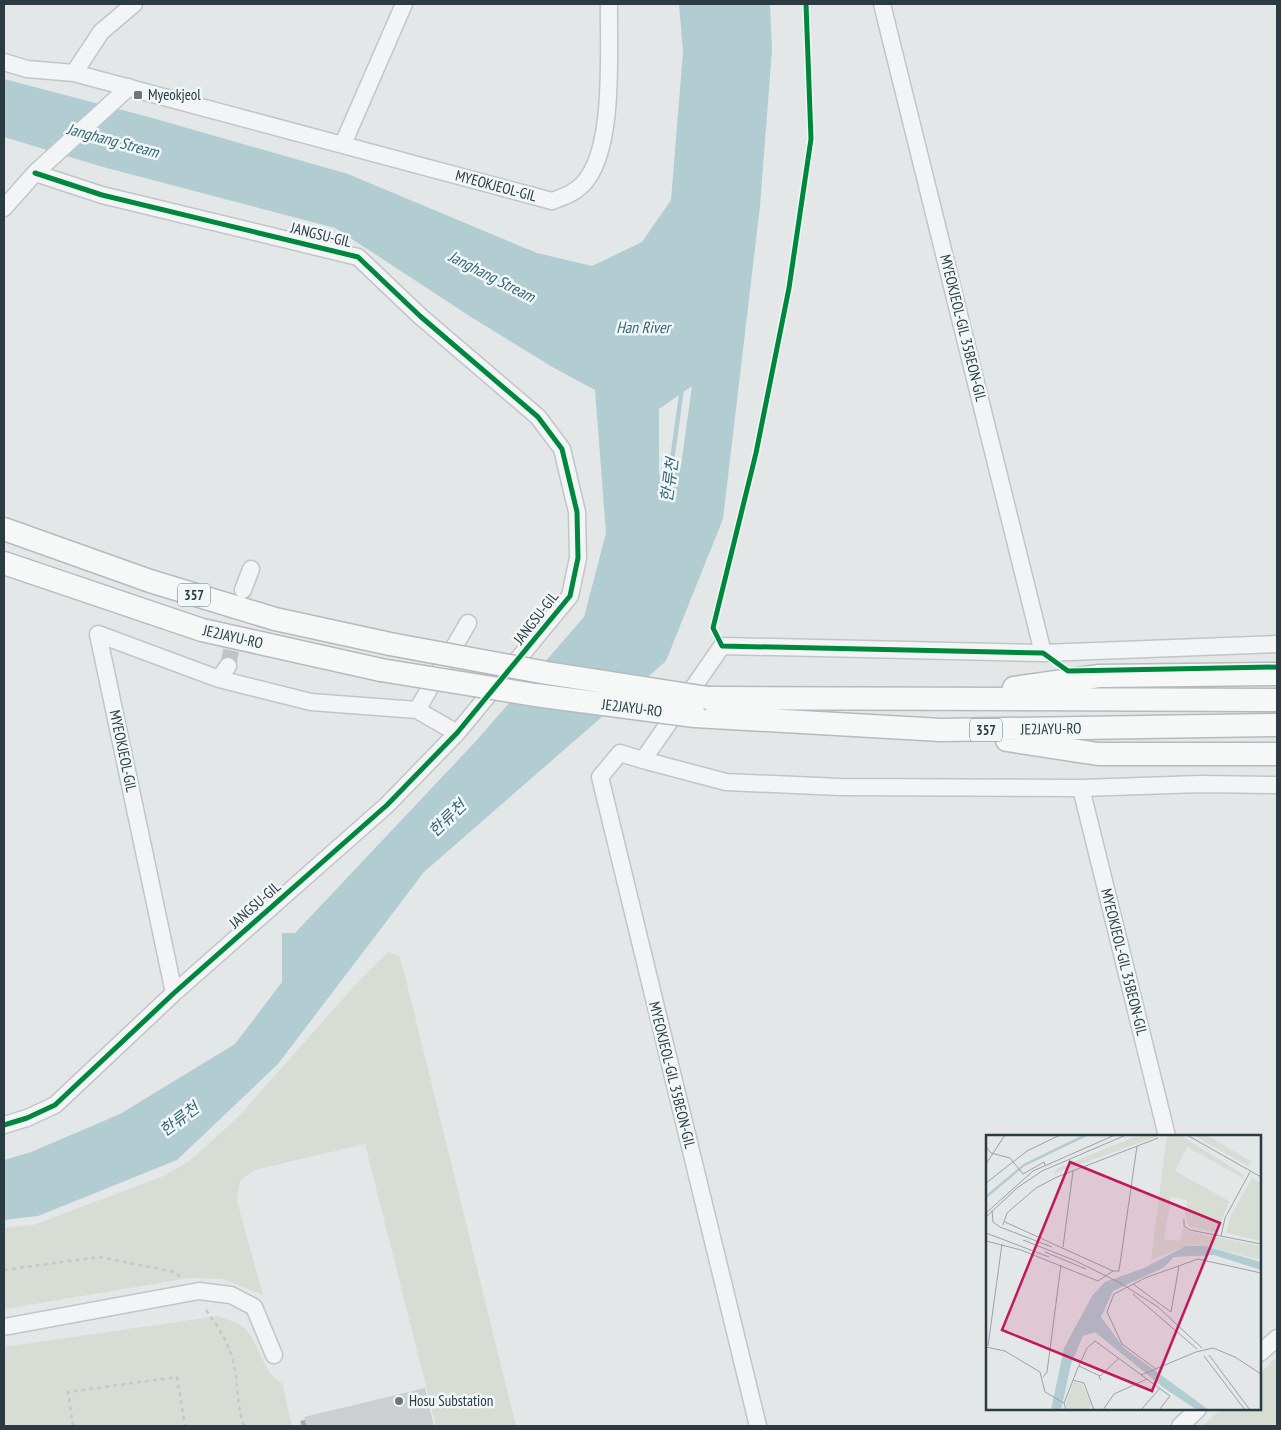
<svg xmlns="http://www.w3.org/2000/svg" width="1281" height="1430" font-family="'PT Sans Narrow','Noto Sans KR',sans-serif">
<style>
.green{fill:#d7ddd4}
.water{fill:#b2cdd2;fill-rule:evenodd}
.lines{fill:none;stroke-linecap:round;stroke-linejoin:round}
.stream{stroke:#b2cdd2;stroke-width:4.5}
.building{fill:#cccfd0;filter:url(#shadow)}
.minor-tunnel{stroke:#bfc5c7;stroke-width:16;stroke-dasharray:16 8;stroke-linecap:butt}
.minor-casing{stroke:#c2c5c6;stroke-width:19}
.highway-casing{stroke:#b6babd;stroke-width:25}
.path{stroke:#c4c8ca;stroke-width:2.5;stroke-dasharray:4 4;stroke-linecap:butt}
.minor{stroke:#f2f4f5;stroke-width:16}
.highway{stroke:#f6f7f7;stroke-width:22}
.highway-bridge-casing{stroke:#b6babd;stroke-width:25;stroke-linecap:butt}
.highway-bridge{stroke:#f6f7f7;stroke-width:22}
.cycleway-casing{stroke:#f1f6f7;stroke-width:8}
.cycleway{stroke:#00873e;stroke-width:5}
.poi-dot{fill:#6b777c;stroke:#f1f6f7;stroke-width:2}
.labels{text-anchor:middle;stroke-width:5;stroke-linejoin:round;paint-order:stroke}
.shield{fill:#f1f6f7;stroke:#667378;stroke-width:1}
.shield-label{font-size:14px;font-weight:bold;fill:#2a3b42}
.poi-label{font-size:15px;fill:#2a3b42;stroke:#f1f6f7;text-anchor:start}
.street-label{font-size:15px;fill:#2a3b42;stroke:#f1f6f7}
.water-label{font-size:16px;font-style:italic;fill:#346875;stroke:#f1f6f7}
.inset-river{fill:none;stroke:#b2cdd2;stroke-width:2.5}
.inset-road{fill:none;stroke:#9aa2a6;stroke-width:1}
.view{fill:#c2185b;fill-opacity:0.15;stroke:#c2185b;stroke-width:2.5}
.inset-edge{fill:none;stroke:#2a3b42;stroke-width:2.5}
</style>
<defs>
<filter id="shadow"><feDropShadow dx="-4" dy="4" stdDeviation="0" flood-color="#0004"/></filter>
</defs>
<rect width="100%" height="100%" fill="#e4e7e8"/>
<path class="green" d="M388,952L399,956L405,976L516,1426H436L365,1144L254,1170L240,1181L237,1201L263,1295L223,1279L189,1278L4,1309V1228L33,1225L164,1176L191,1160L238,1117L357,983Z
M218,1316C225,1319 234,1321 240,1325C259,1337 261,1373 282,1383L292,1426H4V1347Z
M1277,1357V1424L1275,1426H1202L1221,1409H1260V1373Z"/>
<path class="water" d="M679,4H770L772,50L760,206L723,519L666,661L424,872L278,1064L177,1160L38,1216L4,1220V1160L31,1152L120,1114L235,1044L282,982V933H295L476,741L584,617L606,533L595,390L554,368L471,317L335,228L103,167L4,137V79L149,117L348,174L537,253L592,266L642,242L671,200L683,52ZM692,386L681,465L659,475V409Z"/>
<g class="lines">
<path class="stream" d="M670,475L682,388"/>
</g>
<path class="building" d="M425,1388L434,1426H307L304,1417Z"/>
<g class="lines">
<path class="minor-tunnel" d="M228,666L242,597"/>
<g class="minor-casing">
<path id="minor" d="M882,4L1043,653
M4,62L27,69L74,73L552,201C563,197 573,194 582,185C616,152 608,50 609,4
M74,73L101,32L134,4
M343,144L404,4
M4,208L35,173L129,87
M243,590L251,569
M1277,644L1043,653L722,646L643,760L726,782L840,787L1081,788L1201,784L1277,785
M219,679L228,666
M417,710L468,623
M643,760L620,753L600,777L758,1426
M1081,788L1167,1136
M174,993L98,634L219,679L311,702L417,710L457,733
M4,1125L27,1118L55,1105L174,993L387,805L457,733L570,596L578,558L577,512L562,449L538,417L420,316L358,257L102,195L35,173
M4,1327L199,1291L231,1295L254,1307L274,1355
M1260,1353L1277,1338
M1180,1426L1198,1409"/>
</g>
<g class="highway-casing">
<path id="highway" d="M4,529L150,581L275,619L390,644
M4,563L202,630L381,670
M1014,688L1099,676L1277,674
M708,698L1277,700
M695,716L941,730L1277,725
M1007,740L1098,754H1277"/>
</g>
<path class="path" d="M4,1270L99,1257L175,1272L182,1279
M206,1310C221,1331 233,1350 236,1376C238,1394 238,1409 244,1426
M73,1426L68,1392L177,1377L185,1426"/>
<use href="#minor" class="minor"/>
<use href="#highway" class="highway"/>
<g class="highway-bridge-casing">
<path id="highway-bridge" d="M390,644L547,673L708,698
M381,670L535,695L695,716"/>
</g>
<use href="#highway-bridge" class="highway-bridge"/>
<g class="cycleway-casing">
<path id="cycleway" d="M806,4L811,139L789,288L756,453L713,628L722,646L1043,653L1068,671L1277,667
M4,1125L27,1118L55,1105L174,993L387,805L457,733L570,596L578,558L577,512L562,449L538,417L420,316L358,257L102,195L35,173"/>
</g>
<use href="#cycleway" class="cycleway"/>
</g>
<g class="poi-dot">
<rect x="133" y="90" width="10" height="10" rx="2.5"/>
<circle cx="399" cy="1401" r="5"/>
</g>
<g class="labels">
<g class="shield">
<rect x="178" y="583.5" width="32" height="23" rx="4"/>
<rect x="970" y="718.5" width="32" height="23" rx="4"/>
</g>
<g class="shield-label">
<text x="194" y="600">357</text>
<text x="986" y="735">357</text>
</g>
<g class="poi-label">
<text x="148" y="100">Myeokjeol</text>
<text x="409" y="1406">Hosu Substation</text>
</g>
<g class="street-label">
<text transform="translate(496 186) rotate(15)" y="5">MYEOKJEOL-GIL</text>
<text transform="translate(321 235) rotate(14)" y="5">JANGSU-GIL</text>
<text transform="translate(963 328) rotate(76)" y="5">MYEOKJEOL-GIL 35BEON-GIL</text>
<text transform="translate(536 618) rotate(-52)" y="5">JANGSU-GIL</text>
<text transform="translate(233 637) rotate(13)" y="5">JE2JAYU-RO</text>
<text transform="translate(632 708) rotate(7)" y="5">JE2JAYU-RO</text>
<text transform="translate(1051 729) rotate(-1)" y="5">JE2JAYU-RO</text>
<text transform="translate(123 751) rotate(78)" y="5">MYEOKJEOL-GIL</text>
<text transform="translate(255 905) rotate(-41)" y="5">JANGSU-GIL</text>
<text transform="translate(1124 962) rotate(76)" y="5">MYEOKJEOL-GIL 35BEON-GIL</text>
<text transform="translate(672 1075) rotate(76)" y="5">MYEOKJEOL-GIL 35BEON-GIL</text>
</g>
<g class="water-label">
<text transform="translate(113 140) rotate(15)" y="6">Janghang Stream</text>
<text transform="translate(492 276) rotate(27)" y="6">Janghang Stream</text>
<text x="643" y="333">Han River</text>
<text transform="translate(669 480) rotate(-82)" y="6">한류천</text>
<text transform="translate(447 818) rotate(-44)" y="6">한류천</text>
<text transform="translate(179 1119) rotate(-37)" y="6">한류천</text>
</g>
</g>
<g transform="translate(986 1135)">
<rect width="275" height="275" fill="#e4e7e8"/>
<path d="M153,0H175L67,39L72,33ZM181,0H194L258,40L257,43L201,12L189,36L243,66L231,98L203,91L199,80L201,65L185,62L178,104L194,106L197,92L205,97L275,111V125L220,111L203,110L165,125ZM207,0H221L266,27L262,31ZM266,43L275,48V106L240,98L244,82ZM88,246L97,250L105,270L102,275H81L80,267Z" fill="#d7ddd4"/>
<path d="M200,111H219L275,127V135L228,120L188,122L177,133L127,156L115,182L138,213L223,275H211L178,253L109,197L97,201L85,229L75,275H65L78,213L106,161L119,147L158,133Z" fill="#b2cdd2"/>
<path class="inset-river" d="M0,62L38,30L100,0"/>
<path class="inset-road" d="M201,0L275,42M0,12L5,18L24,23L37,39L58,27L59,30M0,29L19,0M0,48L41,16L74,0M6,75L7,87L14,92L66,112M0,78L47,36L129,0M0,82L31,53L56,36L140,0M198,84V91L204,95L275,109M17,90L21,78L50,53L71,42L172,3M0,98L63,122M235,101L239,83L264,37M37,105L90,126L136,149L172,172L216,213M0,106L35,115L112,146L127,136L19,87M77,112L87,36M59,117L100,134M127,136H133L151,11M147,149L185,177L193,131M147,159L211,214M2,211L16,109M0,212L19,216L54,237L59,257L78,268M223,220L264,275M218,221L259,275M93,231L114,241M170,234L136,209L121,177L128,159L159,143L212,124L275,138M155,240L210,217L227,213L249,222L275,239M57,242L61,237L75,130M87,245L98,248L108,275M115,245L113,242L133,223M80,275L78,268L91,235L101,213L109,206L184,261L173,275M117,275L128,259L161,244M155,275L174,253"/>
<path class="view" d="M84,27L234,88L166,256L16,195Z"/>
<rect width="275" height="275" class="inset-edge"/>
</g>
<rect width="1281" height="1430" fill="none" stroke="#2a3b42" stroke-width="10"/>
</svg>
